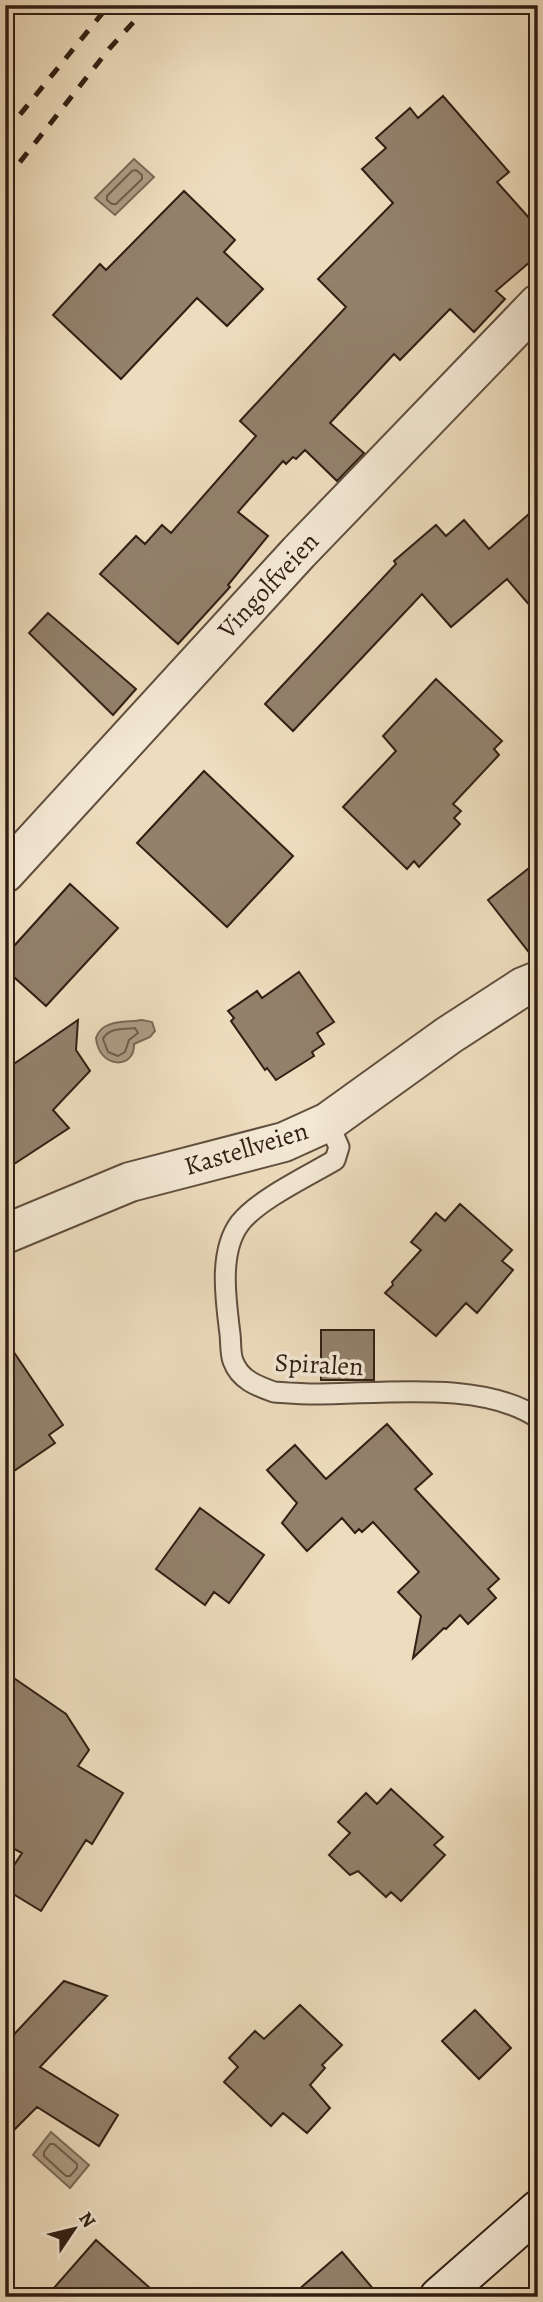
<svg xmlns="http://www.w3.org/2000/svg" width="543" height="2302" font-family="Alegreya,serif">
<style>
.water{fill:#ad9c84;stroke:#7b6a57;stroke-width:2}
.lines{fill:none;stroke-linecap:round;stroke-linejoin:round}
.shore{stroke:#6f5e4c;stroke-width:2}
.building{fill:#93816c;stroke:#311f14;stroke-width:2}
.lane-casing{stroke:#604e3e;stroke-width:23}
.street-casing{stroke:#604e3e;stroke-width:42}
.secondary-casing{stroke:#311f14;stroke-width:42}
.lane{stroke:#f3e8d4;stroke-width:19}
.street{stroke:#f3e8d4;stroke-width:38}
.secondary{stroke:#f3e8d4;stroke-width:38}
.rail{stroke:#311f14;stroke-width:5;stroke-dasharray:12 12;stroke-linecap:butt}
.labels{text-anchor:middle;stroke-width:7;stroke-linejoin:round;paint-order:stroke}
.street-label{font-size:26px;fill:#311f14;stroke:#f3e8d4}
</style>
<rect width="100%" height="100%" fill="#eddcbd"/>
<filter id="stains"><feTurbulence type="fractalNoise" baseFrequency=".00286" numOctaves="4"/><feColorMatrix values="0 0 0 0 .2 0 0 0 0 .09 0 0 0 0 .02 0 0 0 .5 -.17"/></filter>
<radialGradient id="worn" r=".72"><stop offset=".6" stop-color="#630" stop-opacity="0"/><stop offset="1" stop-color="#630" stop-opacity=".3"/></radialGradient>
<path class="water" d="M134,159L154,177L115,215L95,198Z
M142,1020L152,1022L155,1031L150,1037L134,1044C135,1070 99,1069 96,1038C102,1019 125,1023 142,1020Z
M51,2132L89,2165L70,2188L33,2155Z"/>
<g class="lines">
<path class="shore" d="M136,170L142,175V179L116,204H112L107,200V196L132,171Z
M135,1028L138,1033L129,1040L125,1052L118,1056L108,1052L103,1039C109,1027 123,1030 135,1028Z
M50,2144H54L77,2164V2168L70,2176H66L44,2156V2152Z"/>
</g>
<path class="building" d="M443,96L509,172L497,182L538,228V255L496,291L505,299L474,332L450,309L400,360L394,354L330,423L364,453L337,481L305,450L296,459L293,457L286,464L283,461L238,512L268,536L228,585L230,587L178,644L100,574L136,536L145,544L162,525L171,533L256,436L240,421L346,307L318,279L393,203L362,169L386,148L376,138L410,108L418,118Z
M184,191L235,240L224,252L263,289L227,326L197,298L121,379L53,315L100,264L106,270Z
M538,506V615L507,579L451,627L422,594L293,731L265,704L396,564L394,561L436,525L446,536L464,520L489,549Z
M48,613L136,689L113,715L29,633Z
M436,679L502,741L494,749L499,755L453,804L461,811L454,818L460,824L419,867L414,861L407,869L343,807L396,751L383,736Z
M204,771L293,856L227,927L137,843Z
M538,861V960H535L488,900Z
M70,884L118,928L46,1006L5,969V956Z
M299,972L334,1022L317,1033L324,1044L312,1052L314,1056L276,1080L267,1068L265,1070L231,1021L234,1018L228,1011L257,991L262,998Z
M78,1020L76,1050L90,1071L53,1110L69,1128L5,1170V1070Z
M460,1204L512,1250L502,1261L513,1270L477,1313L466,1303L436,1336L385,1293L393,1285L392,1282L421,1250L411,1242L436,1213L445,1221Z
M321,1330H374V1380H321Z
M5,1339L63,1425L49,1435L55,1443L5,1477Z
M387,1424L432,1474L415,1489L499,1579L488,1589L496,1598L468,1624L460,1615L446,1629L444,1628L413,1658L421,1616L398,1592L419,1572L373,1522L362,1532L359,1529L355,1533L342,1518L307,1551L282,1523L297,1503L267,1470L295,1445L326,1479Z
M200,1508L264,1555L229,1603L214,1592L205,1605L156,1569Z
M5,1672L66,1714L89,1750L78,1766L123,1793L92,1844L86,1840L41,1911L5,1889V1879L22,1853L5,1844Z
M391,1789L443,1837L434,1845L445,1855L401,1901L391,1892L386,1897L358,1871L350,1875L329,1855L350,1833L338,1822L366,1793L377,1804Z
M64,1981L107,1996L40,2067L118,2115L99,2146L37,2107L5,2139V2044Z
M300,2005L342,2045L322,2065L325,2068L310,2085L330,2108L307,2133L283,2113L271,2126L224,2082L238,2067L229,2058L255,2031L264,2039Z
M475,2010L511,2048L479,2079L442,2041Z
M96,2240L160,2297H46Z
M342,2252L380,2297H290Z"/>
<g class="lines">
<g class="lane-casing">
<path id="lane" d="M328,1122L339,1147L335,1160C308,1176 259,1199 240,1223C218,1252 226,1301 230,1334C231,1342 230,1353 233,1361C240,1380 257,1386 274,1392C289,1393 303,1394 317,1394C382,1394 482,1380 538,1418"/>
</g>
<g class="street-casing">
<path id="street" d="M5,873L299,552L538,304
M5,1234L130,1182L284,1142L328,1122L449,1035L523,987L538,981"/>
</g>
<g class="secondary-casing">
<path id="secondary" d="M439,2297L538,2210"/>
</g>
<use href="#lane" class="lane"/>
<use href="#street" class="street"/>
<use href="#secondary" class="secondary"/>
<path class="rail" d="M5,133L109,5
M5,181L109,49L149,5"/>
</g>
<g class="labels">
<g class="street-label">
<text transform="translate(268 585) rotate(-47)" y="9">Vingolfveien</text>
<text transform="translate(246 1148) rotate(-17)" y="9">Kastellveien</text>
<text transform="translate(319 1364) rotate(3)" y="9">Spiralen</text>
</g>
</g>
<rect width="543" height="2302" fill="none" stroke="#eddcbd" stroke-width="28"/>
<rect x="7" y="7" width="529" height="2288" fill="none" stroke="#311f14" stroke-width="3.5"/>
<rect x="14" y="14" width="515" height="2274" fill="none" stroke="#311f14" stroke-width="2"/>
<g transform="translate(74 2229) rotate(55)" stroke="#f3e8d4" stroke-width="5" paint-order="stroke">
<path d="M0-5L12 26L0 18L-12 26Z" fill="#311f14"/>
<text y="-10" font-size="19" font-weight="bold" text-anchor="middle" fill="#311f14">N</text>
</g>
<rect width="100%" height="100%" filter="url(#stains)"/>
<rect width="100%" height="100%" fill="url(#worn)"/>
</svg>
